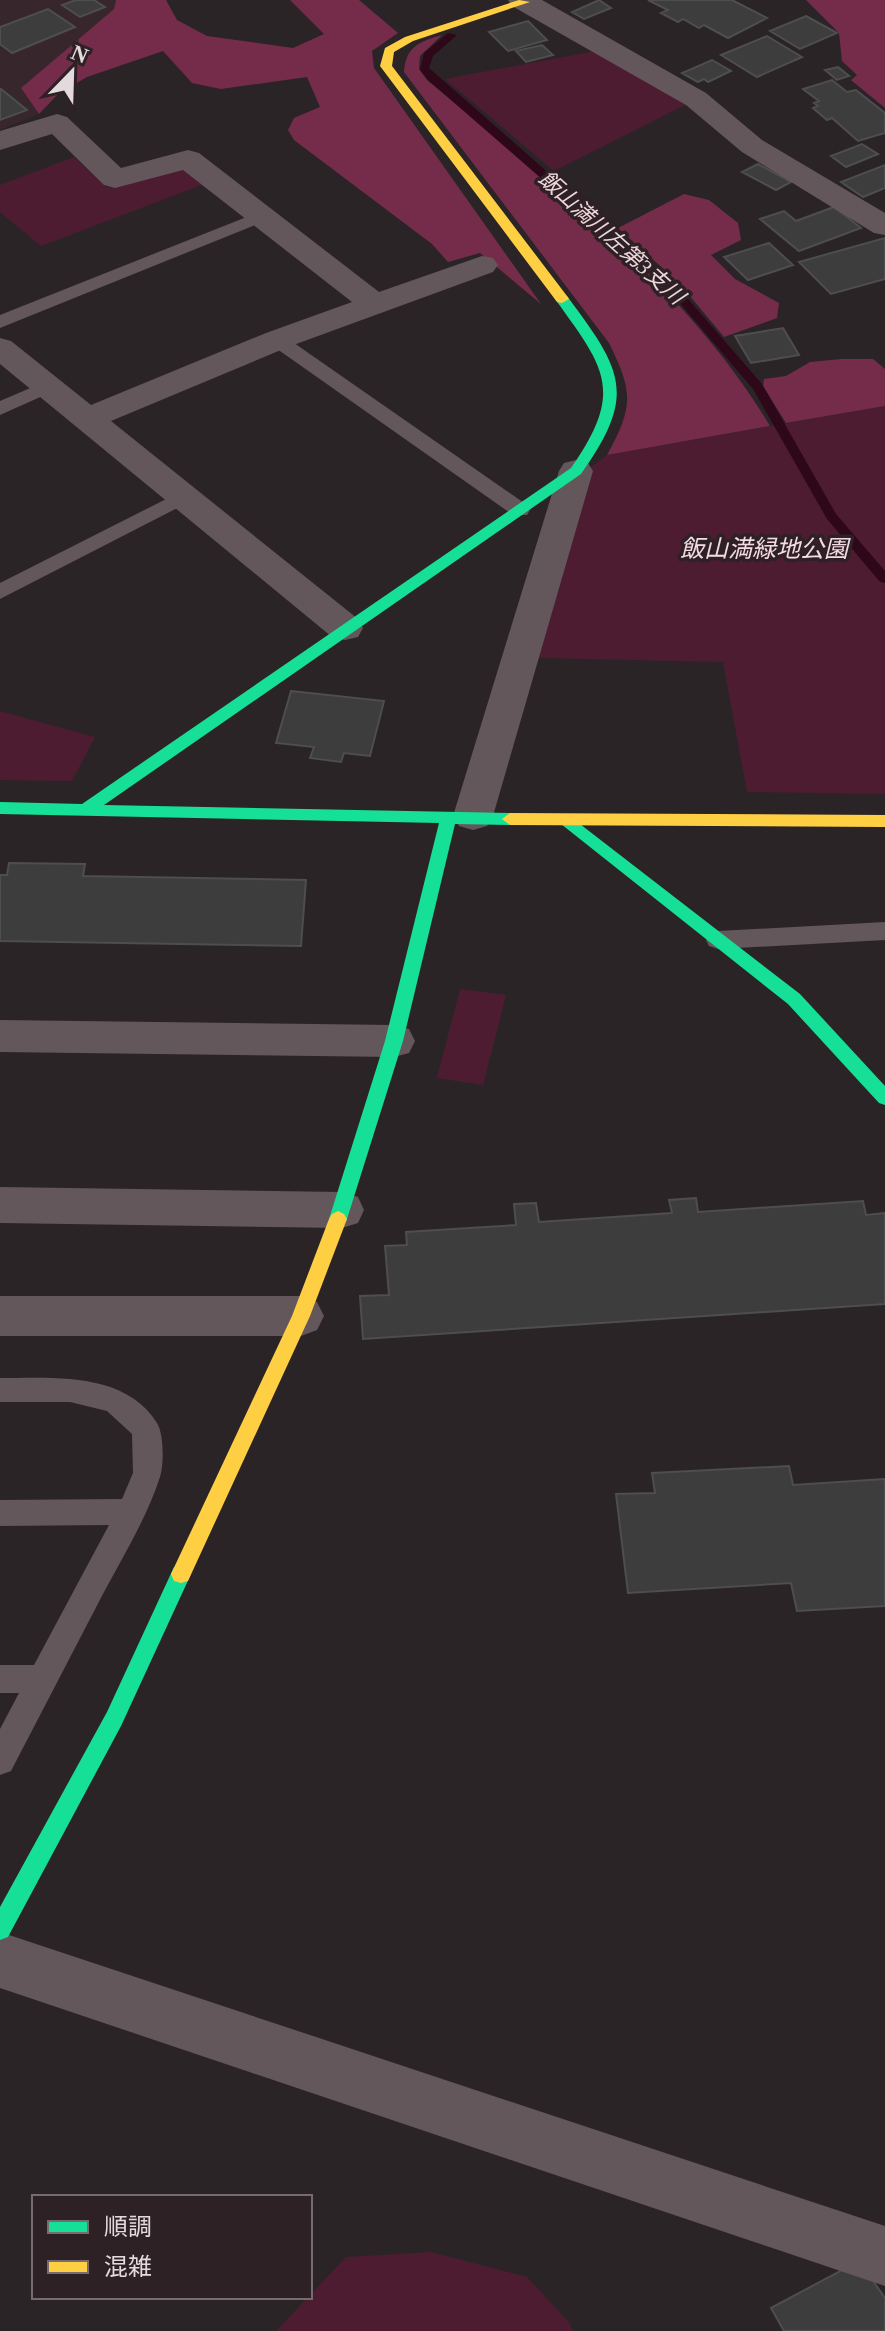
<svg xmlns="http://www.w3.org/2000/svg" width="885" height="2331" font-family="'Times New Roman','Noto Sans JP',serif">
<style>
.built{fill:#37262b}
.green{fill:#4e1c31}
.forest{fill:#752c4a}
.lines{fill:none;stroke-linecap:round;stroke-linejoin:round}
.stream{fill:#2e0718;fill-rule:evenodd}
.building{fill:#3e3d3e;stroke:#4e4d4f;stroke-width:2}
.lane{fill:#63575b;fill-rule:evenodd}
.street{fill:#63575b;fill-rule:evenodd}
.fast{fill:#16e098;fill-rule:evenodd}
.slow{fill:#ffcf43;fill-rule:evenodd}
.labels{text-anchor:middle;stroke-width:7;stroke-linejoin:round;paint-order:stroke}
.far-water-label{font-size:22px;font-style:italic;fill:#efd6dd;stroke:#2e2125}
.park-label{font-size:24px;font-style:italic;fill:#f4dae2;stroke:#2e2125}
</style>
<rect width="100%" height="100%" fill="#2b2426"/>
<path class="built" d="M0,0H116L114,9L21,88L39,114L0,130Z"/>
<path class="green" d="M595,51L687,104L554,171L445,79Z
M74,157L106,187L186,168L207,183L41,246L0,212V185Z
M885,406V794L747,792L723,662L538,658L590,468L607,455Z
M0,711L95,737L72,781L0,780Z
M460,989L506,995L483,1085L437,1078Z
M431,2252L527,2277L568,2321L573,2331H276L346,2257Z"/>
<path class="forest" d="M116,0H166L177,20L207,36L293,48L324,34L290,0H359L398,33L372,51L374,68L541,304L480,253L448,262L432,244L294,140L288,130L294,118L320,107L307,77L221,89L192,83L163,51L87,77L58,94L39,114L21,88L114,9Z
M806,0H885V108L851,80L857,75L842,61L839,33Z
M442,35L420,56L419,69L427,80C550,183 687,287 770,426L607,455C634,406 633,392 609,343L404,72C406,46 419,42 442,35Z
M684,194L709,200L738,223L741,240L711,255L735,279L779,303L777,318L724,337L679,283L618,228Z
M841,359H873L885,369V406L786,423L763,386L764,379L786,376L810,362Z"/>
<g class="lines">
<path class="stream" d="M448,33L457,35L433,56L429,68L675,284L762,384L836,514L885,571V583L880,582L827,519L753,389L667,288L428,80L420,70L424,53Z"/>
</g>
<path class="building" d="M76,0H94L105,7L80,17L62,5Z
M599,0L611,8L584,19L572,12Z
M648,0H732L767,18L728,38L704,25L699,28L683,19L678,22L661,13L668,10Z
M48,9L75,27L12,53L0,44V27Z
M806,16L837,33L800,49L770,31Z
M528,21L547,40L508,51L489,32Z
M767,36L802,57L757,77L721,55Z
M542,45L553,55L526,62L516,51Z
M712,60L731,71L708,82L704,79L698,82L682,73Z
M838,67L849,76L837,80L825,70Z
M832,80L847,92L856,90L885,113V133L858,141L832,118L827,120L813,108L818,106L814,103L819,101L803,89Z
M0,89H1L27,110L0,120Z
M862,144L878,154L846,167L831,156Z
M758,164L791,182L776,190L742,172Z
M885,165V188L863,197L841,182Z
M834,207L861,228L799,251L760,219L784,211L796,221Z
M885,238V279L831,294L799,262Z
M769,243L793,265L748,280L724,257Z
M783,328L799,355L751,363L735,336Z
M291,691L384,701L370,756L344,753L341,762L310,758L314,747L276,743Z
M9,863L85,864L83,876L306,880L301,946L0,941V875H7Z
M696,1198L698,1212L863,1201L866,1215L885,1213V1304L363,1339L360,1296L389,1295L385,1246L407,1245L406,1232L516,1225L514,1204L536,1203L539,1222L672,1213L669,1200Z
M789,1466L793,1485L885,1479V1606L797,1611L791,1583L628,1593L616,1494L655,1493L652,1473Z
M859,2261L885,2298V2331H784L771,2308Z"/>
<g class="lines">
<path class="lane" d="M259,212L268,217L265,221L0,328V315Z
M277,334L284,336L527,505L530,510L527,515H513L270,344L267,340L270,336Z
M49,380L59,386L56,390L0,415V401Z
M184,490L191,491L194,496L191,501L0,599V583Z
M885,922V940L718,949L709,946L706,940L709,934L718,931Z
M0,1378C52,1378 125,1371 157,1423C164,1434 164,1465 160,1477C147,1517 124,1555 104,1592C73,1652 42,1711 11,1771L0,1775V1729L19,1693H0V1665H34L109,1525L0,1526V1500L122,1499L133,1473L132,1434L107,1411L70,1402H0Z"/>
<path class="street" d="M508,0H542L706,93L762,140L885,213V235L874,233L742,152L686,105L512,6Z
M57,114L67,117L121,168L188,150L199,153L379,292L482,256L493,258L498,265L493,272L288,347L111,421L358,619L363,628L358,637L345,640L332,637L0,364V338L11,341L91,405L266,333L352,302L183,170L115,188L104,185L52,134L0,150V131Z
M576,460L588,463L593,471L493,816L487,826L473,830L459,826L453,816L559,471L564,463Z
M0,1020L394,1025L409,1029L415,1041L409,1053L394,1057L0,1052Z
M0,1187L342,1192L358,1197L364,1210L358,1223L342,1228L0,1223Z
M0,1296H301L317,1302L324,1316L317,1330L301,1336H0Z
M0,1932L885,2226V2286L0,1988Z"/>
<path class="fast" d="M562,295L567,296C622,370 638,394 581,474L104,805L510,813L518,819L510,825L455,824L403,1041L347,1219L344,1224H332L329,1219L385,1041L439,823L0,814V802L82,804L571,468C625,391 605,368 555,299Z
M567,814L800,994L885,1086V1105L879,1103L788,1004L561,824L559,820Z
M181,1565L188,1567L191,1574L121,1726L8,1937L0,1940V1907L107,1712L174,1567Z"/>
<path class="slow" d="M519,0L530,2L413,41L394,52L392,66L567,296L569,299L562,303L557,302L380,66L385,48L405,37Z
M510,813L885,815V827L510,825L502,819Z
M338,1211L344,1214L347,1219L310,1316L188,1581L181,1583L174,1581L171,1574L292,1316L329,1219L332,1214Z"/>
</g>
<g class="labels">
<g class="far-water-label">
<text transform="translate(612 237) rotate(42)" y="8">飯山満川左第3支川</text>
</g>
<g class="park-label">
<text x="764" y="557">飯山満緑地公園</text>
</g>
</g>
<rect x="32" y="2195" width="280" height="104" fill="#2e2125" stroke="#766b6f" stroke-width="2"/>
<rect x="48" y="2221" width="40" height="12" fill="#16e098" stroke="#766b6f" stroke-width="2"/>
<text x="104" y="2235" font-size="24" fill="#e3dadd">順調</text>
<rect x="48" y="2261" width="40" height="12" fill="#ffcf43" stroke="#766b6f" stroke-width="2"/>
<text x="104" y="2275" font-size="24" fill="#e3dadd">混雑</text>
<g transform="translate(72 72) rotate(23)" stroke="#2e2125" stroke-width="6" paint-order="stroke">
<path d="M0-6L14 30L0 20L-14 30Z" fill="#e3dadd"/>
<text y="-12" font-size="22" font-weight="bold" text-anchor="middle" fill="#e3dadd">N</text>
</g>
</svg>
